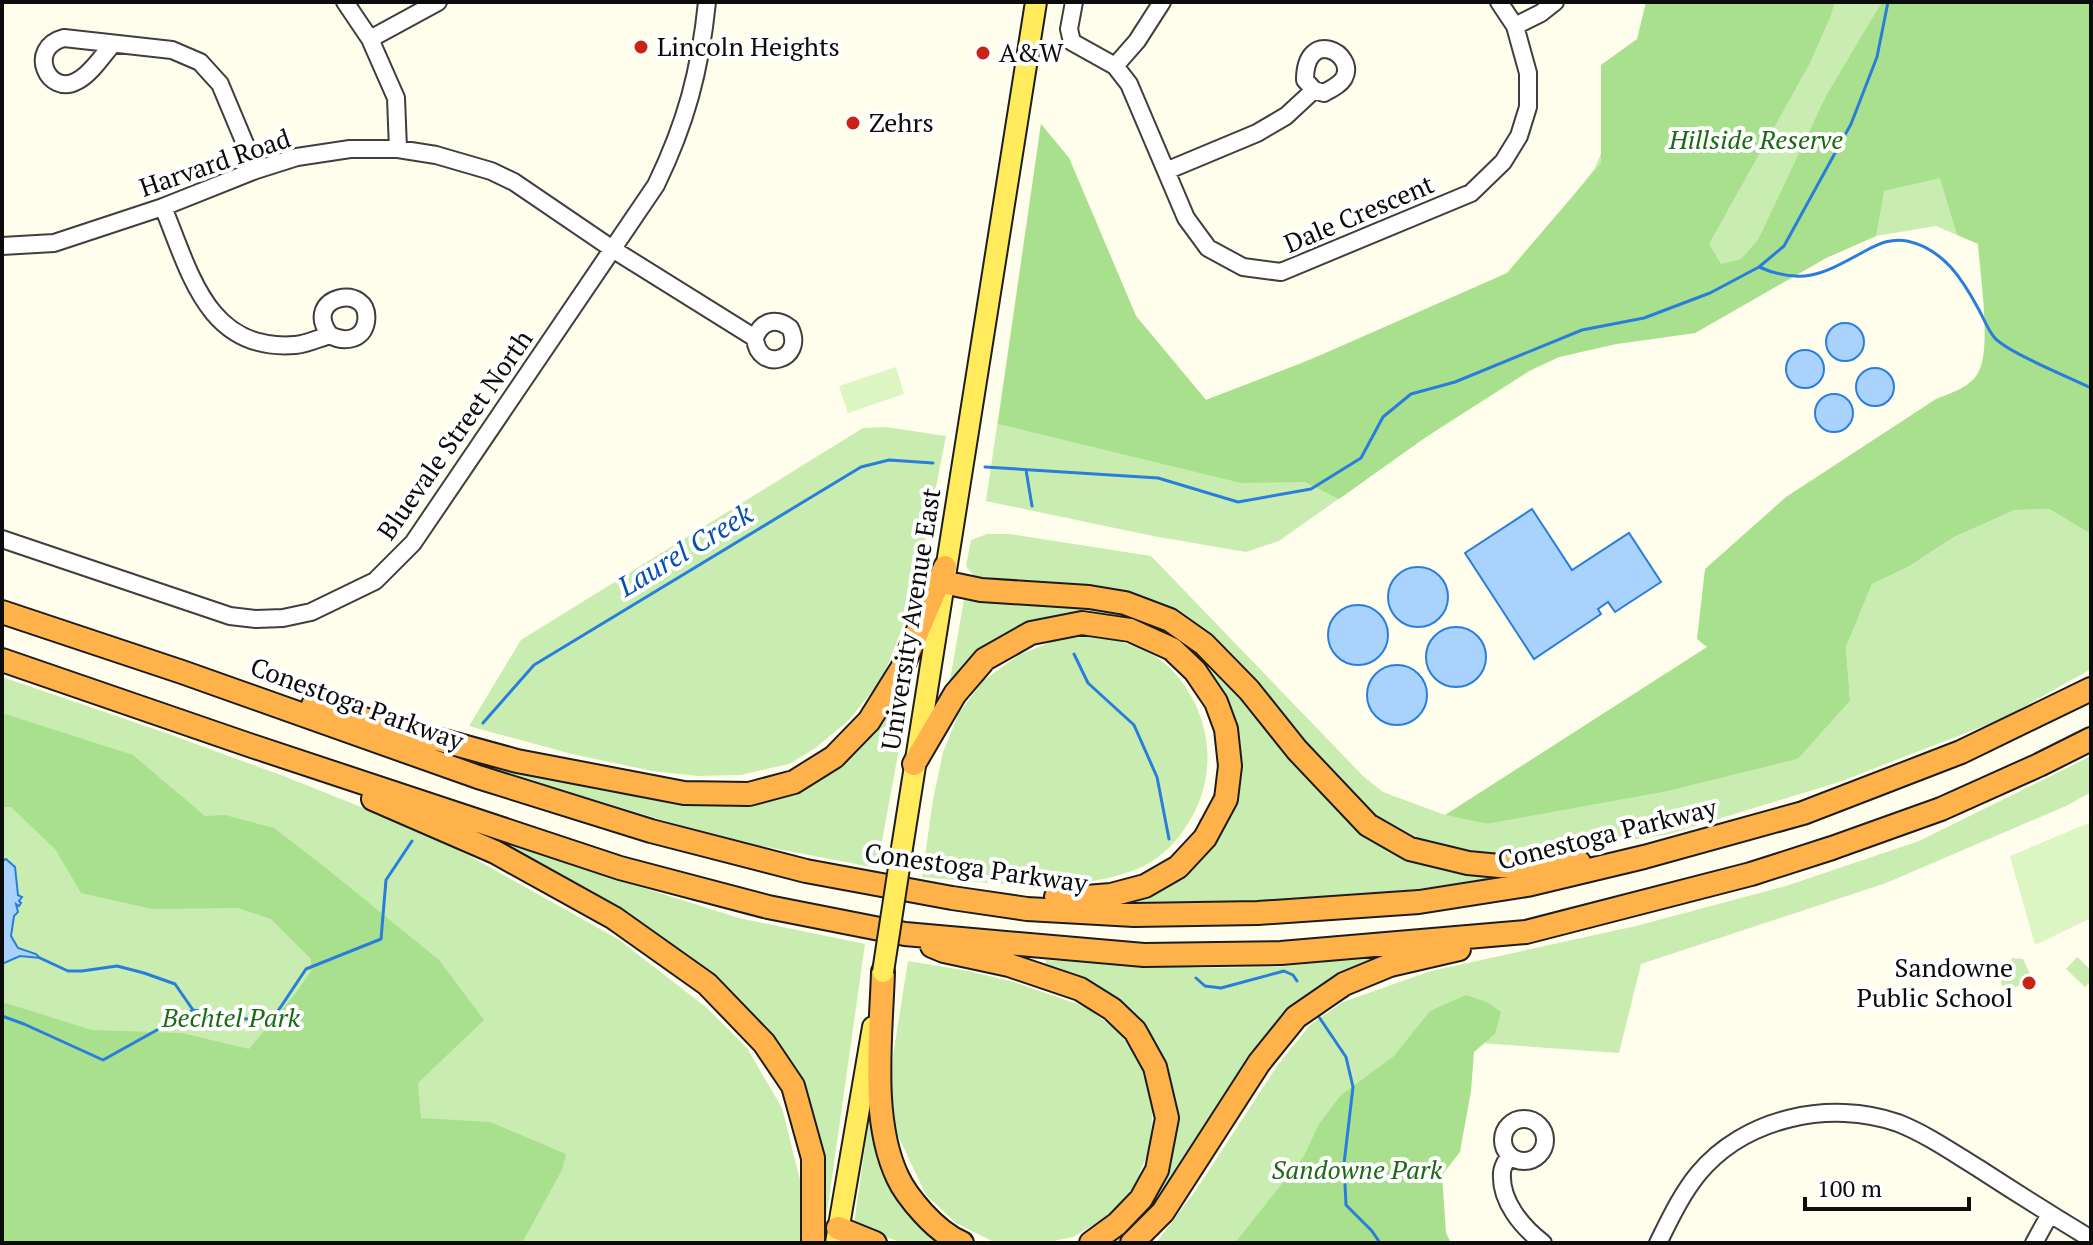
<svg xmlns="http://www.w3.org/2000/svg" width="2093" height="1245" font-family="'PT Serif',serif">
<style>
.green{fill:#c9edb0}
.forest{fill:#a9e08e}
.pitch{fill:#ddf4c3}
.water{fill:#a9d3fd;stroke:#297edb;stroke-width:2}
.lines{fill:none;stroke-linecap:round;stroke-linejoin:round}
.stream{stroke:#297edb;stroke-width:3}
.minor-casing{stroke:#3f3f3f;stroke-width:20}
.major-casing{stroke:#1d1d1d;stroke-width:24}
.highway-casing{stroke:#1d1d1d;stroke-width:26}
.minor{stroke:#fff;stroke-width:16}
.major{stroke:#ffeb5b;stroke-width:20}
.highway{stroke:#ffb249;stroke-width:22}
.major-bridge-casing{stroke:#1d1d1d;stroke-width:24;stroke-linecap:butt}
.major-bridge{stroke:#ffeb5b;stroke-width:20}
.poi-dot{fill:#c92316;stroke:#fff;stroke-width:3}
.labels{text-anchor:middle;stroke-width:8;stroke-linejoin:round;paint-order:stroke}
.poi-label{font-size:26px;fill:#0c0c0c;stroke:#fff;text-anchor:start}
.park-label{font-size:26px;font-style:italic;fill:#1d6a16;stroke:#fff}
.street-label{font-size:26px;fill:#0c0c0c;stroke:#fff}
.water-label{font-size:28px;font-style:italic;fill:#0950aa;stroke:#fff}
</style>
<rect width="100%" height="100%" fill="#fffdeb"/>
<path class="green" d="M1662,2H2091L1952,217L1957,235L1936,226L1876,236L1826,258L1695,333L1616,344L1559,357L1530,371L1426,437L1279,541L1246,552L1153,536L986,501L1041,124L1069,158L1136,316L1206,400L1505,283L1595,168Z
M886,427L946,436L918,578L901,631L882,679L848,721L814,749L789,764L740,775L698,776L652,771L572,754L469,726L521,640L863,428Z
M2049,509L2091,534V669L2002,719L1839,782L1666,835L1514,857L1427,843L1375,814L1339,781L1247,674L1177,611L1115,592L984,581L973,575L966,566L971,540L987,534H1010L1151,556L1363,776L1383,792L1445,815L1487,824L1664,792L1798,759L1850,701L1846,647L1872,584L1908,567L1954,537L2015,510Z
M964,599L1076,606L1128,611L1168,625L1208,657L1372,835L1492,872V879L1366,896L1253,903L1137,904L1136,900L1165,886L1190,872L1221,836L1235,799L1240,768L1238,732L1211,673L1179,644L1069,618L948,692Z
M1101,636C1126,643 1152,650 1171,669C1212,712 1220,775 1187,825C1177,841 1162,857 1144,866C1078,896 992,883 922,877L933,800L943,752L959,713L984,680L1019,655L1058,639Z
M915,662L877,868L725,839L586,797L464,763L469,755L600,784H802Z
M2,677L163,732L286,777L434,836L618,939L707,1008L747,1048L782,1108L800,1180L801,1243H2Z
M2091,756V792L2068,805L1886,883L1641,964L1619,1053L1451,1041L1424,1130L1445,1243H1156L1196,1190L1277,1066L1310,1025L1343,1002L1431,971L1636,926L1786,886L1919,841Z
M476,829L580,868L739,918L865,944L825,1227H819L817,1140L719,989L473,836Z
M1383,956L1385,961L1307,998L1163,1202L1123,1243H1109C1154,1212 1183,1154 1175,1099C1174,1089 1169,1079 1166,1070C1158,1048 1148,1028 1131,1012C1110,989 1073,976 1045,966L1046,960L1201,968L1278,967Z
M2077,957L2091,970L2090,976L2091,981L2085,987L2066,969Z
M2012,958L2023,959L2030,974V980C2022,986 1995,997 2002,975C2003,969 2009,963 2012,958Z
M908,961L968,971L1014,982L1086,1007L1120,1033L1142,1067L1153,1106L1150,1147L1135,1185L1108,1216L1073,1237L1044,1243H1013L992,1241L956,1223L926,1195L893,1125L891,1069Z
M869,1119L880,1149L950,1243H902L854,1224Z"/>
<path class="forest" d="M1646,2H1835L1831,15L1810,63L1709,244L1721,264L1741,259L1758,240L1826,96L1882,2H2091V534L2049,509L2015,510L1954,537L1908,567L1872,584L1846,647L1850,701L1798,759L1664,792L1487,824L1445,815L1707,647L1697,639L1705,569L1786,497L1936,399C1951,393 1969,388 1978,373C1992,349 1980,275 1978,244L1957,235L1940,178L1884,191L1876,236L1826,258L1695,333L1616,344L1559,357L1530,370L1426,437L1339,499L1305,482L1241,483L998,424L1041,124L1069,158L1136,316L1206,400L1305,362L1507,273L1601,163V65L1637,39Z
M2,713L133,755L205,816L225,815L274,828L326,868L439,960L484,1020L418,1083L421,1118L490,1122L566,1154L562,1170L522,1243H2V1002L92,1030L182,1033L249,1049L296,993L311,971V959L271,919L238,908L152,909L81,893L55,849L11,807H2Z
M1466,995L1489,1003L1501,1012L1495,1034L1474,1052L1471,1091L1460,1152L1442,1175L1446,1233L1451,1243H1235L1304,1156L1319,1124L1341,1095L1394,1056L1430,1011Z"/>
<path class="pitch" d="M896,367L904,394L848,413L839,386Z
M2091,822V918L2035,945L2010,856Z"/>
<path class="water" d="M1826 342a19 19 0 1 1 38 0a19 19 0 1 1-38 0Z
M1786 369a19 19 0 1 1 38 0a19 19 0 1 1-38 0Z
M1856 387a19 19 0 1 1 38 0a19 19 0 1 1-38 0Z
M1815 413a19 19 0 1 1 38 0a19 19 0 1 1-38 0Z
M1532,509L1572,570L1629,533L1661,582L1615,612L1608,602L1598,609L1601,614L1534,659L1465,553Z
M1388 597a30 30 0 1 1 60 0a30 30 0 1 1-60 0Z
M1328 635a30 30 0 1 1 60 0a30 30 0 1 1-60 0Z
M1426 657a30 30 0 1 1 60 0a30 30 0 1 1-60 0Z
M1367 695a30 30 0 1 1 60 0a30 30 0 1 1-60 0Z
M6,859L15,867L18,895L22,897L19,901L21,903L19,906L16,904L18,912L14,916L11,936L18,948L36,954L40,958L20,956L2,964V861Z"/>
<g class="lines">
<path class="stream" d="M1759,267C1805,287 1826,272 1867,250C1880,243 1892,238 1907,241C1944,249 1963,280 1979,310C1984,319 1988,330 1994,337C2006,352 2071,378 2091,388
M985,467L1158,478L1238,502L1311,489L1361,458L1383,417L1411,394L1455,382L1582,330L1644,318L1710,293L1759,267L1784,246L1851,124L1877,57L1888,2
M1026,470L1032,506
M1074,654L1088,683L1134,725L1157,777L1169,839
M483,723L534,665L861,467L889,460L933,463
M40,958L68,971H82L117,966L144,973L175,984L193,1010
M1196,978L1205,986L1221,988L1284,971L1293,975L1297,981
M2,1016L24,1024L103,1060L193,1010L270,1023L306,969L381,939L386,880L412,841
M1319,1017L1346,1057L1353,1087L1344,1164L1346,1205L1372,1231L1380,1243"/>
<g class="minor-casing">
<path id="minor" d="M345,2L370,39L396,98L398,149
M1074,2L1069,29L1072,42L1115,66L1129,84L1186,218L1208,248L1243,267L1281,272L1471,193L1503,162L1519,136L1528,107V73L1515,26L1499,2
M1515,26L1541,13L1555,2
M370,39L438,2
M112,45C102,56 91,74 77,81C48,97 26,48 64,38L172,50L200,62L220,84L256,170
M1115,66L1137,41L1162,2
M1166,171L1257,133L1286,116L1314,90L1324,93C1331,89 1340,85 1344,78C1357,53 1305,27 1305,80L1314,90
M163,207C190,272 207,352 295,345C307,344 319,338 330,335C344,343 363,340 366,322C372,281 300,296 330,335
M2,246L54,243L163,207L256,170L297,157L350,149H398L436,155L491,171L514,182L614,250L755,338C758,374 806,360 790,328C776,317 761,321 755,338
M2,539L230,616L256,619L283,618L311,612L375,581L413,543L656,185C686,123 700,71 707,2
M1503 1140a21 21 0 1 1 42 0a21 21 0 1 1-42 0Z
M1509,1156C1506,1161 1502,1167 1502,1173C1500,1201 1522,1227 1543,1243
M1658,1243C1670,1219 1681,1195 1698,1174C1744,1118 1830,1099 1898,1123C1926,1134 1952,1152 1978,1168C2015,1192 2053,1216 2091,1239
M2034,1243L2050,1214"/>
</g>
<g class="major-casing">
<path id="major" d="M902,848L1036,2
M836,1243L873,1027"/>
</g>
<g class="highway-casing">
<path id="highway" d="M943,582L981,590L1089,597L1125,603L1170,620L1204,644L1249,690L1297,750L1368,825L1410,849L1468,863L1510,867L1579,862
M2,612L182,672L478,777L651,831L806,871L952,898L1027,909L1134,915L1258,913L1419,902L1527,885L1644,857L1803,813L1961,752L2091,689
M2,660L252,746L620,868L768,907L905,934L1144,955L1281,953L1526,932L1751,874L1832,848L1941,809L2039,765L2091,739
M313,705L517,761L684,793L749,794L794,782L834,757L869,721L902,668L945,567
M914,764L955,694L985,659L1031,633L1082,623L1130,630L1172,649L1195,671L1216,702L1226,729L1230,766L1226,799L1205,838L1178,867L1145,886L1111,895L1073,898L1056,897
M373,799L495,852L614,918L707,984L764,1043L793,1086L813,1158V1243
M932,946L944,951L1009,965L1080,989L1112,1009L1135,1031L1155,1067L1167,1118L1157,1170L1141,1199L1117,1224L1091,1243
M883,972C881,1036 870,1120 898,1178C904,1191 914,1203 923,1213C934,1225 946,1236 962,1243
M838,1228L875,1243
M1132,1243L1163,1212L1259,1063L1296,1017L1344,984L1390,965L1459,949"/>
</g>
<use href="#minor" class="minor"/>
<use href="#major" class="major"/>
<use href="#highway" class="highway"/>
<g class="major-bridge-casing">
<path id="major-bridge" d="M883,972L902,848"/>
</g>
<use href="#major-bridge" class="major-bridge"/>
</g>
<g class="poi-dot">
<circle cx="641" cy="47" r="8"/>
<circle cx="983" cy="53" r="8"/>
<circle cx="853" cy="123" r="8"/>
<circle cx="2029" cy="983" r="8"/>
</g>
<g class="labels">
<g class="poi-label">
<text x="657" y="56">Lincoln Heights</text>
<text x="999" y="62">A&amp;W</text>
<text x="869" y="132">Zehrs</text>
<text x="2013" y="977" text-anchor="end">Sandowne<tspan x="2013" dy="30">Public School</tspan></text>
</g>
<g class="park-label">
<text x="1756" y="149">Hillside Reserve</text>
<text x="231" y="1027">Bechtel Park</text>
<text x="1357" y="1179">Sandowne Park</text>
</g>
<g class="street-label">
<text transform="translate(215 163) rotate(-19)" y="9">Harvard Road</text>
<text transform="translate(1359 214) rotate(-23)" y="9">Dale Crescent</text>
<text transform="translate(455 435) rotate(-55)" y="9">Bluevale Street North</text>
<text transform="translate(911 619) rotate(-81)" y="9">University Avenue East</text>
<text transform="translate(357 704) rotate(20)" y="9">Conestoga Parkway</text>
<text transform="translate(1607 834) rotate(-14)" y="9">Conestoga Parkway</text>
<text transform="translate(976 868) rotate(8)" y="9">Conestoga Parkway</text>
</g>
<g class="water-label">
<text transform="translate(685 550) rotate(-31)" y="10">Laurel Creek</text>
</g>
</g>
<rect width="2093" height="1245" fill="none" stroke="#0c0c0c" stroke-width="8"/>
<path d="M1805 1197v12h164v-12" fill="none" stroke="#0c0c0c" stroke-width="4"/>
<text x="1817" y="1197" font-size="24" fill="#0c0c0c" stroke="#ffffff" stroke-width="6" paint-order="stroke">100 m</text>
</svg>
